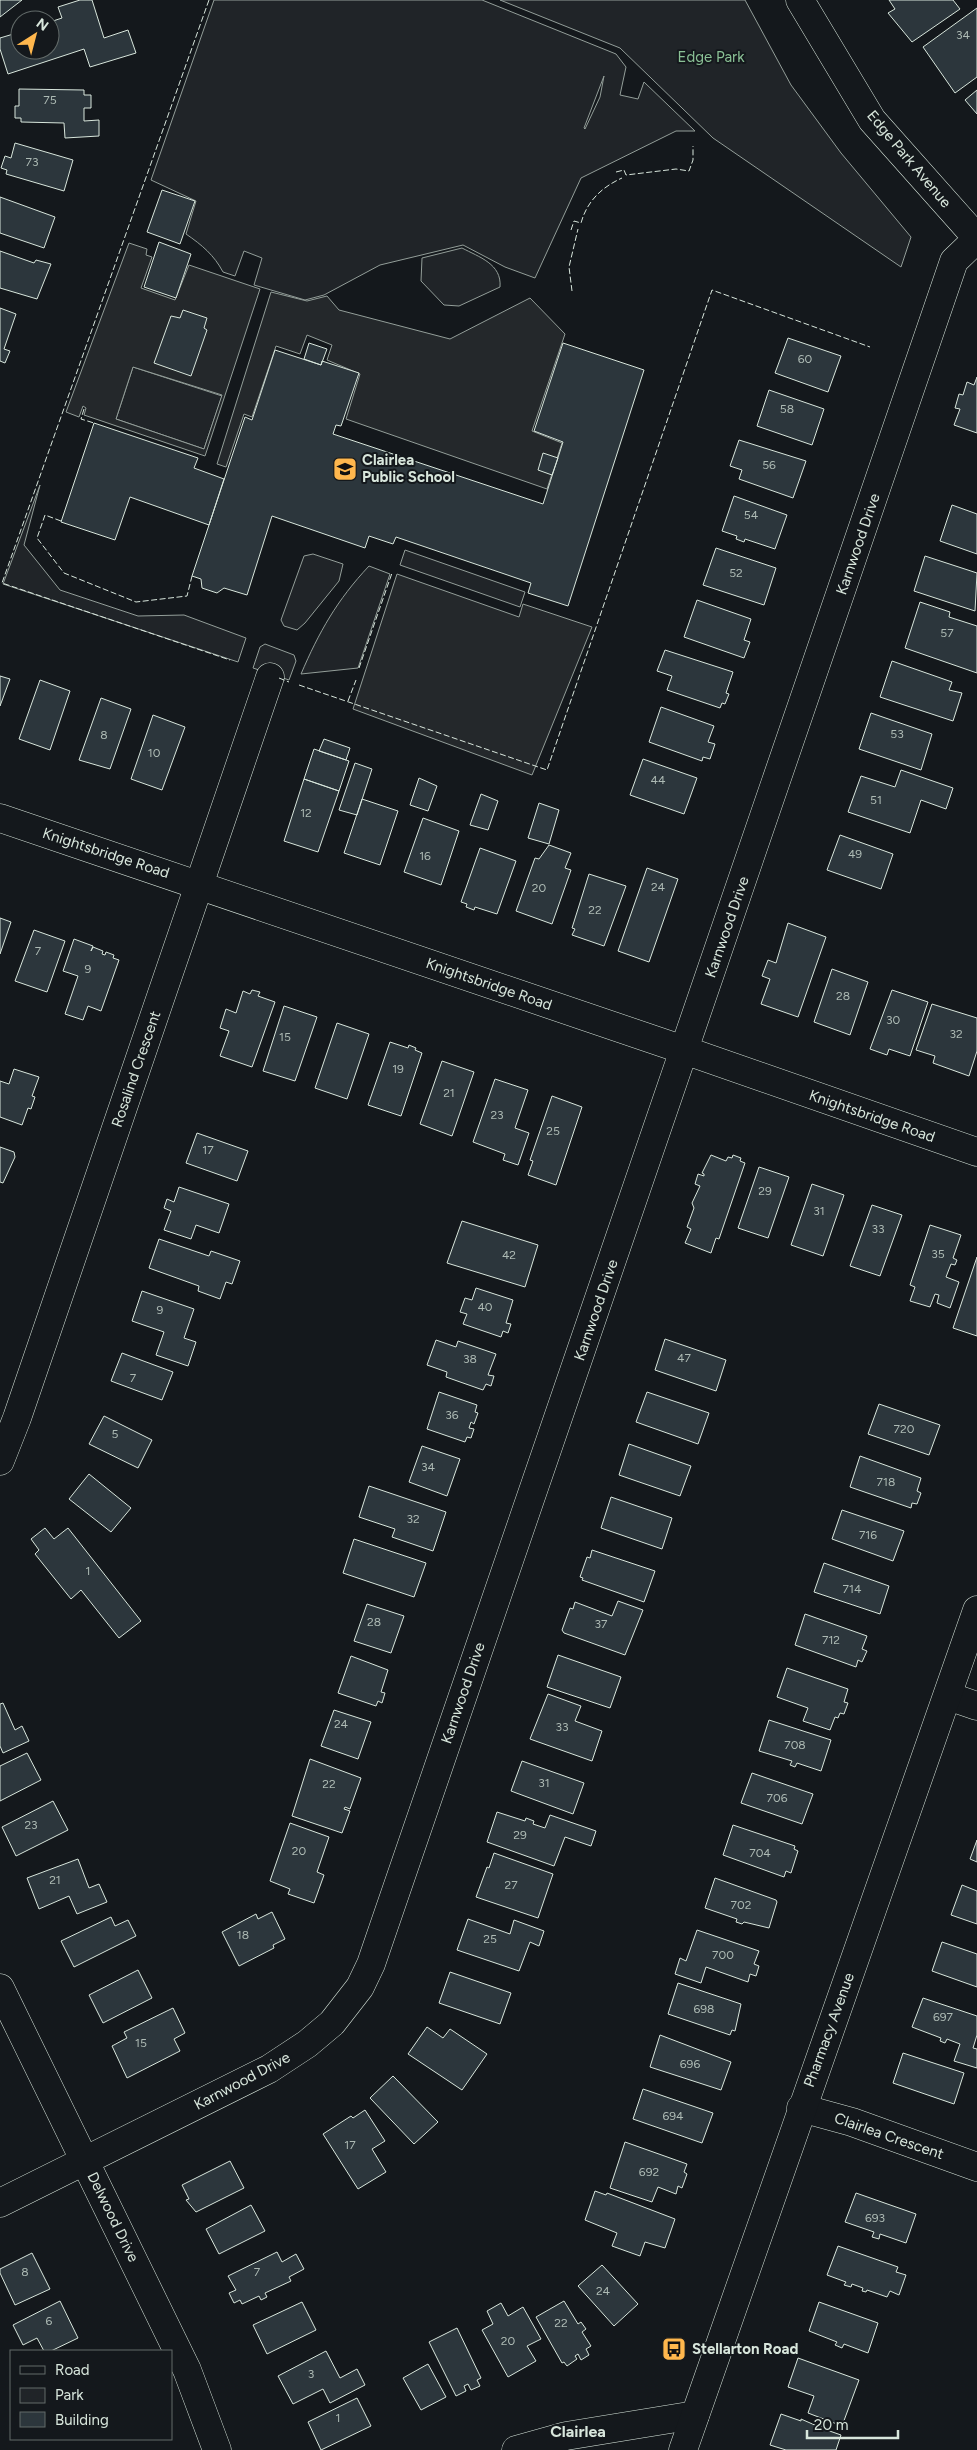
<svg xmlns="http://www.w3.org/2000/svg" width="977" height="2450" font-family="Figtree,sans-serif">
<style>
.green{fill:#202428;stroke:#939e99;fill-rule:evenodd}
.parking{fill:#24282b;stroke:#939e99;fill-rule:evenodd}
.building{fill:#2c363c;stroke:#d8e6dc}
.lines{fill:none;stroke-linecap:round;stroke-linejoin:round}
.street-casing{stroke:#d8e6dc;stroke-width:29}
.secondary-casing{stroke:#d8e6dc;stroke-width:29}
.street{stroke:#14181c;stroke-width:28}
.secondary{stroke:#14181c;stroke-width:28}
.fence{stroke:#d8e6dc;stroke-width:1;stroke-dasharray:6 2.5;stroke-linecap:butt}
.labels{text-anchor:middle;stroke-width:4;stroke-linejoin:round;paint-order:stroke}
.number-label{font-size:12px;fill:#adbab4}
.park-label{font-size:15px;fill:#8ac095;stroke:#14181c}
.street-label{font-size:15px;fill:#d8e6dc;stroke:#14181c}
.poi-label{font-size:15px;font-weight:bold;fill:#d8e6dc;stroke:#14181c;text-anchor:start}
.neighbourhood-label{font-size:16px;font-weight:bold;fill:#d8e6dc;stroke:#14181c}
</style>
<rect width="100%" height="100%" fill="#14181c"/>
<path class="green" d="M214,0H482L616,54L626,67L620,95L638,99L644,82L695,131H676L581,178L535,278L505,267L463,245L380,265L324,295L305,300L254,285L262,258L244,251L235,276L223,272C214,255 202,245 186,234L196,201L151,180ZM604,76L600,97L585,129L584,128Z
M500,0H745L791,85L841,153L911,237L901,267L713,138L620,48Z
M462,248C479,257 502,264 500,287L459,306L444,305L421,281L422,258Z
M133,367L222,396L204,449L116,419Z
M40,485L24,545L60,590L138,616L184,615L246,638L238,662L3,584Z
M405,550L525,592L520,607L400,565Z
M313,554L343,564L339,581L305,623L297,630L284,626L281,620L304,556Z
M369,566L390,574L358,668L301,674C319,632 337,600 369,566Z
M265,644L294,655L296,661L289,680L253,668L260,647Z"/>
<path class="parking" d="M129,243L147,249L146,255L152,257L141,288L175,300L189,265L260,289L205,456L84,415L86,408L83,406L79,417L66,412ZM133,367L222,395L204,449L116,419Z
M271,292L307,301L327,296L339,310L450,339L530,298L565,334L532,431L562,443L547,489L346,419L360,374L327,360L332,345L307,335L300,354L276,346L252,417L244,414L226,467L217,464Z
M397,574L519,617L523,604L592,627L532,775L353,709Z"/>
<path class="building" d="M0,0H22L0,17Z
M80,0H92L104,38L128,30L136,53L90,67L84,49L8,74L0,49V38L20,32V50H50V22L62,18L58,7Z
M889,0H953L960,9L912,42L888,13L895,9Z
M977,8V77L955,93L923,47Z
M19,89L84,90V95H91V108H84V121L99,120V136L65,138L64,123L21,122V118H15V106H19Z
M977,90V114L965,100Z
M15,143L73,160L64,191L6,174L7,170L1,168L5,156L11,158Z
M162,190L195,201L180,244L147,232Z
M0,197L55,217L44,248L0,233Z
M159,242L191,254L176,298L144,287Z
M0,251L34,263L36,260L51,264L37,299L0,288Z
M0,308L16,314L4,349L10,351L5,363L0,361Z
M183,310L207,318L204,328L207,330L191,376L154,363L171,316L180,318Z
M788,338L841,356L828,392L775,373Z
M309,343L327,349L321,365L304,359Z
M563,343L644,370L568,606L528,593L531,583L396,537L393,544L369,536L365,548L272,516L247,595L224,588L217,593L202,588L201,579L192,576L245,417L252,420L275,350L321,365L322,361L359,373L341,426L336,425L333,434L543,504L563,442L534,431Z
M977,377V433L954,425L960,409L955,408L959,394L963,395L967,382L974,385Z
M769,390L824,409L812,445L757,426Z
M94,423L198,458L194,468L224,479L209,525L130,497L115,540L61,522Z
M739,440L806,461L793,498L739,479L742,470L730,466Z
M543,453L558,458L552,475L538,470Z
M734,496L787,515L775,549L745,539L744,542L736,539L737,536L722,531Z
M952,505L977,514V554L940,541Z
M716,548L776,568L764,605L703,585Z
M925,556L977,573L975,611L914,591Z
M697,600L751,619L744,640L750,642L744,658L684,637Z
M920,602L950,612L949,617L977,626V673L905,648Z
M665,650L733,672L726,693L729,694L725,704L722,703L720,708L667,690L672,676L657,671Z
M892,661L952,682L949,690L962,693L953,721L880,697Z
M0,676L10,679L0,706Z
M40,680L70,691L50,750L19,739Z
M101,698L131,709L110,769L79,760Z
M661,707L714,726L708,742L715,744L710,759L703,757L702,761L649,742Z
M871,713L932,734L921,770L859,749Z
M153,715L185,727L162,790L131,779Z
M324,739L350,748L346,760L319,751Z
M314,749L349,761L339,791L304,779Z
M643,759L697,778L684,814L630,795Z
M355,763L372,769L357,815L339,810Z
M901,770L953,788L946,809L921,800L910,833L848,812L861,776L895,787Z
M419,778L437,786L428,811L410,805Z
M304,779L339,791L318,852L284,841Z
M481,794L498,801L488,830L470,825Z
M362,799L398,811L380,865L344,853Z
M539,803L559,810L549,844L528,838Z
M423,818L459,831L441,885L404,872Z
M840,835L893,854L881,889L827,870Z
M549,845L571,853L565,868L571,870L552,924L516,911L535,858L539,859Z
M480,848L516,861L497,914L475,907L474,910L466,907L467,904L461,902Z
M647,868L678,879L649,962L618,951Z
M589,874L626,886L604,946L572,935L575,929L572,928Z
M0,918L11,922L0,954Z
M788,923L826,937L798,1017L761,1004L770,979L762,976L768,960L776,963Z
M34,930L65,941L47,992L15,981Z
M74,939L93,946L91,951L93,947L103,951L102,954L105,955L106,952L114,955L113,958L119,960L101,1011L88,1006L83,1020L65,1014L78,976L63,971Z
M832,969L868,982L850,1035L814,1022Z
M252,990L260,992L258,996L275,1002L252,1067L220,1056L229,1031L220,1028L226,1009L236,1013L243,991L250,994Z
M892,990L928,1002L910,1056L889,1049L887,1055L870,1049Z
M932,1004L977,1018V1051L969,1076L933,1063L935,1056L916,1050Z
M284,1006L317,1017L295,1081L263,1071Z
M337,1023L369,1034L347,1099L315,1088Z
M390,1042L408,1048L409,1045L416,1048L415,1050L422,1053L401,1116L368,1105Z
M442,1061L474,1072L452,1136L420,1124Z
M14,1069L39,1077L32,1096L35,1097L31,1109L28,1108L22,1125L0,1117V1081L9,1084Z
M495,1079L528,1090L515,1128L529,1133L518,1165L503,1160L505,1154L473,1142Z
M552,1096L582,1107L556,1185L528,1175L533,1161L530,1160Z
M197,1133L248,1151L237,1181L186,1163Z
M0,1147L14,1152L15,1157L3,1183L0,1182Z
M711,1155L726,1161L728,1157L732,1158L733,1155L741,1158L740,1161L745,1163L719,1239L716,1238L711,1253L685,1243L691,1229L687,1227L694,1208L692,1203L700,1186L695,1184L698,1174L704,1176V1174L702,1173Z
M759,1167L789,1177L768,1238L738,1228Z
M812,1184L844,1195L823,1256L791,1245Z
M179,1187L229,1204L219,1233L196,1225L191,1239L164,1230L171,1211L164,1208L167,1199L174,1202Z
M872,1205L902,1215L880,1276L850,1266Z
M462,1221L538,1245L525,1287L447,1263Z
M930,1225L961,1235L953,1258L957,1260L955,1265L951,1264L946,1277L959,1282L950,1308L937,1303L939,1295L935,1294L930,1307L910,1301L915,1287L910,1285Z
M159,1239L209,1256L211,1251L240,1261L232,1284L226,1282L220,1299L198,1291L199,1286L149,1268Z
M977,1257V1336L953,1328Z
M476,1288L513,1300L506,1323L511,1324L508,1333L503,1331L501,1337L463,1324L467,1314L460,1312L465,1298L472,1300Z
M142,1291L194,1309L184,1338L196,1342L188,1366L156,1355L164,1332L132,1321Z
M665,1339L726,1360L716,1391L655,1370Z
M436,1340L456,1347L458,1341L496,1354L488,1375L494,1376L491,1386L486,1384L483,1390L446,1377L447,1372L427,1365Z
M122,1353L173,1372L162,1400L111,1381Z
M439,1392L477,1405L475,1412L478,1413L474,1424L471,1422L469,1428L474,1429L471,1438L467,1437L465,1442L427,1429Z
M647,1392L709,1413L698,1444L636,1422Z
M879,1404L940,1425L929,1455L868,1434Z
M104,1416L152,1440L138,1468L89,1444Z
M629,1444L691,1466L680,1496L619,1475Z
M422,1446L460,1459L447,1496L409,1482Z
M860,1456L921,1478L917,1491L921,1493L917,1504L912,1503L911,1508L850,1487Z
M89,1474L131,1508L111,1532L69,1499Z
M369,1486L446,1512L433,1551L392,1537L395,1529L359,1517Z
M611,1497L672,1518L662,1549L601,1528Z
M842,1510L904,1531L893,1561L832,1539Z
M45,1528L54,1539L68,1528L141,1621L119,1638L81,1590L71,1599L35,1554L39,1550L31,1539Z
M354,1539L426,1563L414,1597L343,1573Z
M592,1550L655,1571L644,1602L582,1580L583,1578L580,1577L587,1557L590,1558Z
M824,1563L889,1586L880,1614L814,1592Z
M618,1601L643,1610L625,1655L564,1633L562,1630L570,1608L573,1609L575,1602L612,1616Z
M367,1604L404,1616L391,1653L354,1641Z
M805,1614L867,1636L862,1649L867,1651L862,1662L858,1660L856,1667L795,1645Z
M558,1655L621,1677L610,1708L547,1687Z
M351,1656L388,1670L381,1692L385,1693L382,1703L378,1701L376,1706L338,1693Z
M787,1668L848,1689L844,1702L848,1703L844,1714L840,1713L838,1718L835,1717L830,1730L803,1721L808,1708L777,1697Z
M548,1694L581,1706L575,1721L602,1731L592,1761L530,1739Z
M3,1703L15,1730L22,1726L29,1741L3,1753L0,1746V1704Z
M334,1710L371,1722L358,1759L321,1746Z
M769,1720L831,1740L821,1771L797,1763L795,1767L790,1765L792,1761L759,1751Z
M27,1753L41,1780L0,1801V1766Z
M310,1759L361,1778L350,1809L345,1807L344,1809L350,1811L342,1833L292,1816Z
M522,1761L584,1783L573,1814L511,1791Z
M752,1773L813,1794L802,1824L741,1803Z
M53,1801L68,1830L16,1856L2,1827Z
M497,1812L525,1821L526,1818L534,1821L533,1824L545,1828L550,1815L596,1831L591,1846L565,1837L554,1866L487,1842Z
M290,1823L329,1837L317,1872L324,1875L314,1903L288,1894L290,1889L270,1881Z
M733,1825L795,1846L794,1849L798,1851L791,1873L786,1871L784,1877L723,1855Z
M977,1840V1862L970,1859Z
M494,1853L553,1874L538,1918L476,1897L487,1867L489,1868Z
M78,1859L89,1888L99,1884L107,1902L77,1914L69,1896L39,1909L27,1878Z
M715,1878L776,1900L777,1902L769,1928L744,1922L742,1924L736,1922L737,1919L705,1908Z
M962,1885L977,1891V1924L951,1915Z
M272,1912L285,1939L273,1945L274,1948L239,1966L222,1932L256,1914L258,1919Z
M111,1917L115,1926L128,1920L136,1936L74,1967L61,1941Z
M468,1919L510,1934L514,1920L544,1931L539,1946L530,1942L519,1971L457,1950Z
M697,1930L759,1951L754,1964L759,1966L756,1976L750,1974L748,1982L706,1967L701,1983L675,1974L680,1958L686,1961Z
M942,1942L977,1954V1987L932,1971Z
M138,1970L152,1998L103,2023L89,1995Z
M450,1972L511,1993L500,2024L439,2003Z
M678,1983L741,2004L735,2031L732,2030L730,2035L668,2014Z
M923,1998L977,2016V2035L973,2048L977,2049V2068L954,2061L960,2044L947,2039L945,2043L940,2041L941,2038L912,2027Z
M173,2008L185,2033L174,2039L180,2051L127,2078L112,2046L127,2038L124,2032Z
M427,2027L443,2038L450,2029L487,2054L462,2090L408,2054Z
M660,2035L731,2062L721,2090L650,2067Z
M903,2053L964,2073L954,2104L893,2083Z
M393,2076L438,2122L414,2144L370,2098Z
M643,2089L713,2113L702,2143L633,2119Z
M365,2110L385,2141L372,2149L386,2172L358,2189L323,2134L351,2116L353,2118Z
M625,2142L687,2164L684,2172L687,2174L682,2188L678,2186L676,2194L658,2187L652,2202L610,2188Z
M230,2161L244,2188L196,2212L186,2200L189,2199L182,2185Z
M595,2191L606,2195L607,2193L675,2219L665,2248L645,2242L640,2256L612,2246L617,2233L585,2220Z
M856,2193L916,2214L906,2243L880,2234L879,2239L872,2237L874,2232L845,2222Z
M251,2205L265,2231L219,2254L206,2229Z
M838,2246L898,2267L896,2272L906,2275L899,2295L890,2291L887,2297L867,2290L866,2292L862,2291L863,2288L852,2284L851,2287L844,2285L846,2282L827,2275Z
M277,2252L282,2262L296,2254L304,2269L289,2277L291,2281L265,2293L267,2297L261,2300L259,2296L242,2304L240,2300L234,2303L229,2293L236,2290L228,2276Z
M32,2253L50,2289L15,2305L0,2273V2269Z
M602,2265L638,2304L614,2326L578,2286Z
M60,2301L78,2338L51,2351H44L37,2338L23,2345L13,2325Z
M564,2301L578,2324L581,2322L586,2329L582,2332L591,2346L586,2349L589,2355L581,2360L578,2354L575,2356L577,2359L567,2366L564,2362L562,2363L536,2317Z
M302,2302L316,2330L267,2354L253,2325Z
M819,2302L878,2323L868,2353L844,2344L842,2348L835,2345L837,2342L809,2331Z
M501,2303L508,2316L523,2307L541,2339L527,2346L536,2361L508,2377L482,2330L493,2324L487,2311Z
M457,2328L481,2378L477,2380L480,2386L471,2390L468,2384L464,2386L466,2391L456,2396L429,2342Z
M326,2351L340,2378L357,2369L365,2385L330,2403L323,2389L293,2404L278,2376Z
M798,2358L859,2380L842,2426L808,2413L814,2396L788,2387Z
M428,2364L446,2397L421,2410L403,2378Z
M357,2398L371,2426L321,2450L308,2422Z
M781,2414L801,2421V2419L817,2426L818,2424L822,2425L821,2428L841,2435L836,2450H786L770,2445Z"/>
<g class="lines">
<g class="street-casing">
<path id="street" d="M800,0L872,120L977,238
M0,818L684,1050L977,1152
M0,1461L17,1418L270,677
M948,1696L977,1706
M0,1988L187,2370L217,2450
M801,2108L852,2122L977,2167
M0,2203L269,2069L307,2044L332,2023L360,1987L371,1964L954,261L977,239
M516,2450L566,2436L695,2415"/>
</g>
<g class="secondary-casing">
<path id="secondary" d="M683,2450L977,1610"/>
</g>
<use href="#street" class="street"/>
<use href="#secondary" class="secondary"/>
<path class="fence" d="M209,0L2,583L230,660
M616,172L624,170L626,175L676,169L689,171L693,160V146
M571,230L574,221L581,223C587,201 602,187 622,178
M572,291L569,267L578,229
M84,409L81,419L94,423
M61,521L45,515L37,538L64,573L136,602L187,596L192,576
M359,668L392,573
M279,678L289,682
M299,685L547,770L712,290L870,347
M348,701L356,680"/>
</g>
<defs>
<g id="school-square" transform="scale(1.25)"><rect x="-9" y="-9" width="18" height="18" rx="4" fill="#ffb74d" stroke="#14181c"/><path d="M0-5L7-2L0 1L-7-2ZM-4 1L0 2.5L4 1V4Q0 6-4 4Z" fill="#111"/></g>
<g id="bus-square" transform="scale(1.25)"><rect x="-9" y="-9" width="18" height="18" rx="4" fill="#ffb74d" stroke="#14181c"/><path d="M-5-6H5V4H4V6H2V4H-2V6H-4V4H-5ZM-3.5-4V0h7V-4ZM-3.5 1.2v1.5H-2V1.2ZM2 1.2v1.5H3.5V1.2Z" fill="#111"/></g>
</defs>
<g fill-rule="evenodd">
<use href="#school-square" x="345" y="469"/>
<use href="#bus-square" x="674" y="2349"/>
</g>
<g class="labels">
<g class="number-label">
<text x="963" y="39">34</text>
<text x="50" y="104">75</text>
<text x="32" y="166">73</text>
<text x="805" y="363">60</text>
<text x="787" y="413">58</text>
<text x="769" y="469">56</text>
<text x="751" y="519">54</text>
<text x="736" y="577">52</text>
<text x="947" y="637">57</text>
<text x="897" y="738">53</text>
<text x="104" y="739">8</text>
<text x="154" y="757">10</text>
<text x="658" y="784">44</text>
<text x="876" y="804">51</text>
<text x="306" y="817">12</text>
<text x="855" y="858">49</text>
<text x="425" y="860">16</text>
<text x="658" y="891">24</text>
<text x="539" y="892">20</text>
<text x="595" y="914">22</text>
<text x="38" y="955">7</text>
<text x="88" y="973">9</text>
<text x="843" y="1000">28</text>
<text x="893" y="1024">30</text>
<text x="956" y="1038">32</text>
<text x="285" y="1041">15</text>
<text x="398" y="1073">19</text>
<text x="449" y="1097">21</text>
<text x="497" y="1119">23</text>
<text x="553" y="1135">25</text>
<text x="208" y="1154">17</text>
<text x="765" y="1195">29</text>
<text x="819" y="1215">31</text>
<text x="878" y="1233">33</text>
<text x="938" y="1258">35</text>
<text x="509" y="1259">42</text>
<text x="485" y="1311">40</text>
<text x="160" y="1314">9</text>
<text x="684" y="1362">47</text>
<text x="470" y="1363">38</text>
<text x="133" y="1382">7</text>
<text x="452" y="1419">36</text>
<text x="904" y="1433">720</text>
<text x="115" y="1438">5</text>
<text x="428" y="1471">34</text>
<text x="886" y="1486">718</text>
<text x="413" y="1523">32</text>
<text x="868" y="1539">716</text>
<text x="88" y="1575">1</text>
<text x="852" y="1593">714</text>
<text x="374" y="1626">28</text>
<text x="601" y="1628">37</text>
<text x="831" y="1644">712</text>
<text x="341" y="1728">24</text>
<text x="562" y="1731">33</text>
<text x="795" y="1749">708</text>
<text x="544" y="1787">31</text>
<text x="329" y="1788">22</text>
<text x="777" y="1802">706</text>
<text x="31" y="1829">23</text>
<text x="520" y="1839">29</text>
<text x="299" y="1855">20</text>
<text x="760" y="1857">704</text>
<text x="55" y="1884">21</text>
<text x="511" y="1889">27</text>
<text x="741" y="1909">702</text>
<text x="243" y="1939">18</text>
<text x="490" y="1943">25</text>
<text x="723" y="1959">700</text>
<text x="704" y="2013">698</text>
<text x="943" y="2021">697</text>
<text x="141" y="2047">15</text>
<text x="690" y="2068">696</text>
<text x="673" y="2120">694</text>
<text x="350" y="2149">17</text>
<text x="649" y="2176">692</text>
<text x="875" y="2222">693</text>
<text x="25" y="2276">8</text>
<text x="257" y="2276">7</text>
<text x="603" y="2295">24</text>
<text x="49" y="2325">6</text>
<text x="561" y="2327">22</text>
<text x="508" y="2345">20</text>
<text x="311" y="2378">3</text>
<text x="338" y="2422">1</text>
</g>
<g class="park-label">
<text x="711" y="62">Edge Park</text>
</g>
<g class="street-label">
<text transform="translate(909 159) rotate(50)" y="5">Edge Park Avenue</text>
<text transform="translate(858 544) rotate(-71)" y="5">Karnwood Drive</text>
<text transform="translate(106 853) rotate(18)" y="5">Knightsbridge Road</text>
<text transform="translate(727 927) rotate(-71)" y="5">Karnwood Drive</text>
<text transform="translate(489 984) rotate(19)" y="5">Knightsbridge Road</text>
<text transform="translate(136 1069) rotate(-71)" y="5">Rosalind Crescent</text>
<text transform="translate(872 1116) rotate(19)" y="5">Knightsbridge Road</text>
<text transform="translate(596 1310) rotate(-71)" y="5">Karnwood Drive</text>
<text transform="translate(463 1693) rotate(-71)" y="5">Karnwood Drive</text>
<text transform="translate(829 2030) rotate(-70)" y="5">Pharmacy Avenue</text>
<text transform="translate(242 2081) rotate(-28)" y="5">Karnwood Drive</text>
<text transform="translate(889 2136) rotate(19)" y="5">Clairlea Crescent</text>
<text transform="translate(113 2217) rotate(64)" y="5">Delwood Drive</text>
</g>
<g class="poi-label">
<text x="362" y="465">Clairlea<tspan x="362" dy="17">Public School</tspan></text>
<text x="692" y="2354">Stellarton Road</text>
</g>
<g class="neighbourhood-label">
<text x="578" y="2437">Clairlea</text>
</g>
</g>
<rect x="10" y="2350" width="162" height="90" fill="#14181c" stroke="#626a69"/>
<rect x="20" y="2366" width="25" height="8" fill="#14181c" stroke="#626a69"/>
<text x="55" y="2375" font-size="15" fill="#d8e6dc">Road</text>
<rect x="20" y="2388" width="25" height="15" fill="#202428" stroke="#626a69"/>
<text x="55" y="2400" font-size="15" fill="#d8e6dc">Park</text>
<rect x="20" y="2412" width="25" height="15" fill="#2c363c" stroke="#626a69"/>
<text x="55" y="2425" font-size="15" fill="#d8e6dc">Building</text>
<g transform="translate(35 35) rotate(36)"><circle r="24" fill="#14181c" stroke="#626a69"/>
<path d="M0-4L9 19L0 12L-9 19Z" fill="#ffb74d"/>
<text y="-8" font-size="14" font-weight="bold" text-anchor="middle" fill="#d8e6dc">N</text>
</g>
<path d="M807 2430v8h91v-8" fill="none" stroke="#d8e6dc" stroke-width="2.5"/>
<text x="814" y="2430" font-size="15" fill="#d8e6dc" stroke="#14181c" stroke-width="4" paint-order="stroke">20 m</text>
</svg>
